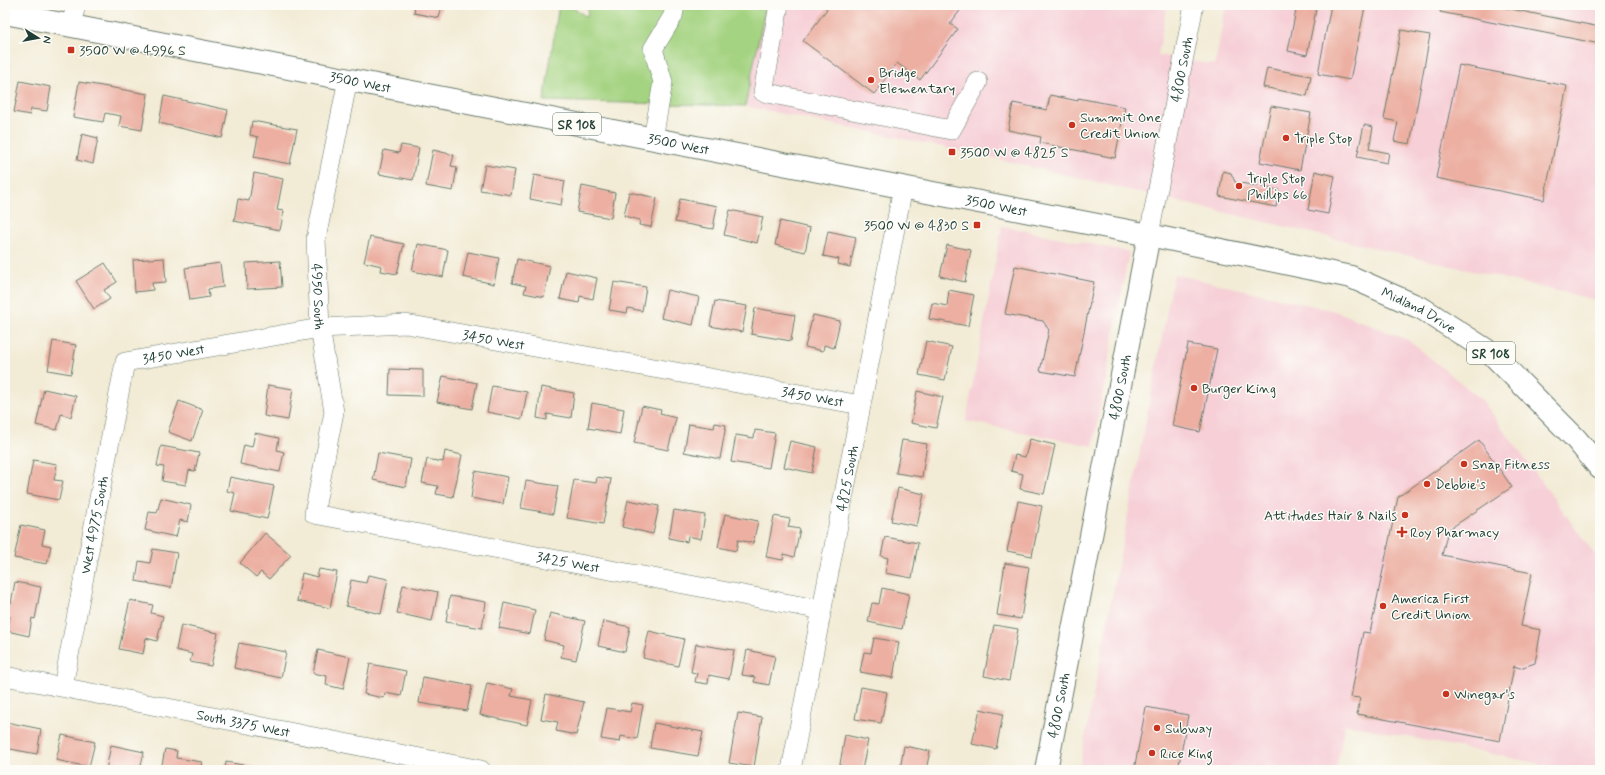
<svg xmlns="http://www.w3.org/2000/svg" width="1605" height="775" font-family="Mynerve,sans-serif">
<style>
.built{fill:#f6cfd7}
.green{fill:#a4d381;stroke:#62885a}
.building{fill:#ecafa1}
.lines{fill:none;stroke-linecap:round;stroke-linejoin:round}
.minor-casing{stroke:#697a6c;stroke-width:20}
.major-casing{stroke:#697a6c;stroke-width:24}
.minor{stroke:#fff;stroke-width:19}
.major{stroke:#fff;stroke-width:22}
.poi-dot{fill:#c8321e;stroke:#fdfcf7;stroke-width:1.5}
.labels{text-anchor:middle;stroke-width:3;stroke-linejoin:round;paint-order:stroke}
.shield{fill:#fdfcf7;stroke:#62766e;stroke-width:1}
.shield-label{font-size:13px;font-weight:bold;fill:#1f3d34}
.poi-label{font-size:14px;fill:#1f3d34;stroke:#fdfcf7;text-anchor:start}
.street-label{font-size:14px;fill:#1f3d34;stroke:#fdfcf7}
</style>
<rect width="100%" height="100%" fill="#fdfcf7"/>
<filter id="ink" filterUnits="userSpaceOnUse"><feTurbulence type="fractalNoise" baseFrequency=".025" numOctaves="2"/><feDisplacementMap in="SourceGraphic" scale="8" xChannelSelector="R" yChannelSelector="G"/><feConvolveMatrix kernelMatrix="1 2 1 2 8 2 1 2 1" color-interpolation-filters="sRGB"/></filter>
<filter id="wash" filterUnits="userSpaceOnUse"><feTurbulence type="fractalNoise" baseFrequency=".012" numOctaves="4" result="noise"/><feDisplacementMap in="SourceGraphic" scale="16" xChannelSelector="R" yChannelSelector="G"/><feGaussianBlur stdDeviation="0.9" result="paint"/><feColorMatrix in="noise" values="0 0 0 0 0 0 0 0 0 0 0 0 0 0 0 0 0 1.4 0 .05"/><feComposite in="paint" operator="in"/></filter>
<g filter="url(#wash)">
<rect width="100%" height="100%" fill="#f2ebd5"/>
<path class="built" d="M766,5H1167L1158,55L1215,65L1226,5H1600V301L977,154L745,106Z
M1002,226L1129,252L1093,446L966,421Z
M1174,274L1335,311L1408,340L1482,400L1600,562V770H1570L1345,724L1336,770H1079Z"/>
<path class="green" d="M559,5H568L587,17L589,5H766L745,106L544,101Z"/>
<g id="blocks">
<path class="building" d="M415,5H442L439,18L414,13Z
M822,5H964L950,24L958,29L920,80L897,63L874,94L803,41L827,9Z
M1297,5H1317L1307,55L1288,51Z
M1331,5H1353L1365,7L1350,80L1318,74Z
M1441,5H1491L1600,27V44L1440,12Z
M1401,30L1430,35L1410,144L1394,141L1398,122L1384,119Z
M1459,65L1567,86L1544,200L1436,178Z
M1267,68L1311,76L1307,96L1263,87Z
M20,81L51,87L47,111L31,109L30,115L14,112Z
M79,82L148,94L142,130L119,126L121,116L105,113L103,122L73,117Z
M1050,95L1078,101V98L1125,107L1115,158L1040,143L1041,137L1008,130L1013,103L1047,110Z
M164,96L228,110L222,138L159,123Z
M1271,106L1311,113L1300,170L1260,162Z
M252,121L297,129L290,164L254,157L258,137L250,135Z
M1364,125L1373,127L1369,149L1389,153L1387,163L1357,157Z
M82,134L98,138L93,164L77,160Z
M401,145L419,148L413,180L379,174L384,150L399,153Z
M433,150L454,155L451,166L457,167L453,191L426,186Z
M485,165L515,170L511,195L480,190Z
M1223,171L1231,173L1235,182L1279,190L1276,207L1219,196Z
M1315,171L1335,176L1328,214L1308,210Z
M254,173L283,179L277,210L284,211L280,230L234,221L238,199L249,201Z
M534,175L565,181L561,205L530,199Z
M582,186L615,193L611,218L577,212Z
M629,192L657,198L651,227L639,225L640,220L624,216Z
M680,199L717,206L713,229L675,222Z
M730,210L763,217L757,243L724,235Z
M780,221L810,228L805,252L775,245Z
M828,231L856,237L850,267L838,264L839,259L823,256Z
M370,237L404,244L397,274L381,271L382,266L364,262Z
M418,244L448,250L443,277L412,271Z
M947,245L971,250L965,282L940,276Z
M468,252L499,258L494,284L463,277Z
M164,258L166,282L152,283L153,290L135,292L133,260Z
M517,259L550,266L544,297L524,293L526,286L512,283Z
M280,261L282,287L247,289L246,263Z
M105,263L117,282L104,290L110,299L94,309L76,281Z
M220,263L223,287L208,289L209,297L190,300L185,268Z
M1015,266L1094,282L1075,377L1040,371L1049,330L1043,321L1005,314Z
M566,271L597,278L593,299L580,296L579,303L560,299Z
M614,282L646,287L642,311L628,308L627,313L609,310Z
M667,290L699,297L693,325L661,318Z
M949,290L974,295L968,326L929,319L932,303L947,306Z
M715,301L747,306L742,332L710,326Z
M755,308L795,315L791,341L751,334Z
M813,315L840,321L834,348L824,345L823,351L805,347Z
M53,341L76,345L71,374L48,370Z
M926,341L952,347L945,380L919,375Z
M1188,344L1217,349L1200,432L1172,426Z
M390,369L423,370V396L389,395Z
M443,376L477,383L472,409L437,402Z
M268,385L293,389L288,420L264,416Z
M492,386L527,392L522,419L487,412Z
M541,387L574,393L571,418L547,414V420L537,418Z
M44,389L76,396L71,417L61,414L57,430L36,425Z
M917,391L943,397L936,428L911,423Z
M179,401L203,410L192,441L168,432Z
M592,403L624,409L620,434L588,428Z
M642,406L661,410L660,414L676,418L668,450L634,443Z
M715,423L726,425L720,459L684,452L689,424L714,428Z
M755,430L775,433L769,468L731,462L736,435L754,438Z
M255,433L279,438L277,450L284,452L280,472L240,464L244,445L252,447Z
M1030,439L1055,445L1044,494L1020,489L1023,474L1011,471L1015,455L1025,457Z
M902,440L927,444L922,477L896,473Z
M1479,440L1512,487L1448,530L1442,555L1532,573L1521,626L1541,630L1535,663L1520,668L1514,666L1500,741L1357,714L1360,698L1351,697L1363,632L1370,633L1398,497Z
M790,441L817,447L812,473L784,467Z
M161,446L199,453L195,471L189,470L186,485L162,481L164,467L157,466Z
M445,451L462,455L453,497L436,494L438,486L422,483L427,459L443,462Z
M378,453L411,459L406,487L373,480Z
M33,460L57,464L54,480L63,481L59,500L27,494Z
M475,471L508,477L503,504L471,498Z
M230,477L274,486L267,519L231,511L235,493L227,491Z
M597,477L611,479L603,524L567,518L574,480L596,483Z
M526,481L558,486L553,514L521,508Z
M898,488L924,494L917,526L891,521Z
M161,498L191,505L188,522L180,520L176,537L145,530L149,512L157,513Z
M628,500L659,506L653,534L622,527Z
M1018,501L1042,506L1032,556L1007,551Z
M674,510L705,515L701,539L688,536L687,542L669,538Z
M725,514L758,521L753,543L738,540L736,551L718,547Z
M774,516L790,519L788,527L800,529L794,557L784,554L783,560L766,557Z
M21,525L45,530L42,544L51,546L47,564L14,558Z
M265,533L291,555L269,579L261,572L256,577L240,563Z
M885,537L918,543L912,578L885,573L888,558L881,556Z
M153,549L177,553L171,588L136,581L139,561L150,563Z
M1005,563L1029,567L1021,619L997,615Z
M319,569L337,572L330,608L297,601L302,573L317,577Z
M368,575L388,579L381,614L346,606L351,580L366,583Z
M15,582L41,587L35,619L32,618L29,636L7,631L10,616L5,615V602L11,603Z
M403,585L438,592L432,621L397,613Z
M882,588L909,594L902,629L868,622L872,603L879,604Z
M450,596L486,602L482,628L446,622Z
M130,600L153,605L151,613L163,616L157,641L146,638L143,654L119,649Z
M504,603L535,610L530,634L499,628Z
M550,613L585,621L576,660L561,657L564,645L544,640Z
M603,621L630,627L625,652L598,646Z
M181,625L218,633L211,666L190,662L192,654L176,650Z
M994,625L1018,629L1009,681L984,676Z
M649,631L684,639L678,666L643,658Z
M874,638L899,642L893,678L860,672L864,652L871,653Z
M239,643L286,652L281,678L234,668Z
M696,644L734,650L729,679L709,675L708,684L695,682L697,673L691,672Z
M318,650L350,657L343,689L326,685L327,676L313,673Z
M747,650L775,656L769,685L754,682L755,677L742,675Z
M370,664L406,671L401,696L385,693L384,698L364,694Z
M423,677L472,686L467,711L419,703Z
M487,683L513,689L511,696L532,700L527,725L480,715Z
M861,687L887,692L881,723L855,719Z
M546,694L584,702L576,735L556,731L558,722L541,719Z
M632,703L643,705L637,739L621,736L620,742L601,739L607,708L630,712Z
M1146,707L1188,715L1178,770H1134Z
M980,709L1003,714L996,749L972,744Z
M738,713L762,717L754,767L729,763Z
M6,722L41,729L37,754L5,748Z
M654,723L703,732L698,756L650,748Z
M62,735L95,742L89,767L56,760Z
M845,735L868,740L862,770H839Z
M111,745L144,752L140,770H106Z
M904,746L930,751L926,770H900Z
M165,749L177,751L176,758L202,762L200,770H161Z
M226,762L260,768L259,770H225Z"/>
</g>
</g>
<g filter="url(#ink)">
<use href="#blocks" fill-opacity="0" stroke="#697a6c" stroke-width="1"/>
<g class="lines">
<g class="minor-casing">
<g id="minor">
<path d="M779,5L763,92L951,130L978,82"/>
<path d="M71,25L76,5"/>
<path id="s1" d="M348,79L316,239L320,328L334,412L314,514L822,610"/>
<path d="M653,139L663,82L653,49L673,16L675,5"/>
<path id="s2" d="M1149,235L1194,5"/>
<path id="s3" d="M5,676L481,770"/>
<path id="s4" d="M63,687L125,362L320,328L406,324L861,405"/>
<path id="s5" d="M791,770L903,187"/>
</g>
</g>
<g class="major-casing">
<g id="major">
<path id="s6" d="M5,13L1149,235L1351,277L1423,309L1491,353L1576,439L1600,468"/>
<path id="s7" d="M1046,770L1149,235"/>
</g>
</g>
<use href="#minor" class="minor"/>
<use href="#major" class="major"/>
</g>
</g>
<g class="poi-dot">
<rect x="67" y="46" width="8" height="8" rx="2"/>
<circle cx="871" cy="80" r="4"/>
<circle cx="1072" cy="125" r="4"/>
<circle cx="1286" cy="138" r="4"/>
<rect x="948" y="148" width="8" height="8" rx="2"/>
<circle cx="1239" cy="186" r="4"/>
<rect x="973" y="221" width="8" height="8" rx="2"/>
<circle cx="1194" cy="388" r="4"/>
<circle cx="1464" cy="464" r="4"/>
<circle cx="1427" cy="484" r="4"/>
<circle cx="1405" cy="515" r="4"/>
<path d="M1400 526h4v4h4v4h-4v4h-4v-4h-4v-4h4z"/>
<circle cx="1383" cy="606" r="4"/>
<circle cx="1446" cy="694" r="4"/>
<circle cx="1157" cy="728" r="4"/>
<circle cx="1152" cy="753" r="4"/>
</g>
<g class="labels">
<g class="shield">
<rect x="553" y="113" width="48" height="22" rx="3"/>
<rect x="1467" y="342" width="48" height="22" rx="3"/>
</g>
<g class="shield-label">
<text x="577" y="129">SR 108</text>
<text x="1491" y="358">SR 108</text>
</g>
<g class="poi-label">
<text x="79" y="55">3500 W @ 4996 S</text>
<text x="879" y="77">Bridge<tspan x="879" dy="16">Elementary</tspan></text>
<text x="1080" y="122">Summit One<tspan x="1080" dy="16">Credit Union</tspan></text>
<text x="1294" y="143">Triple Stop</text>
<text x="960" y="157">3500 W @ 4825 S</text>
<text x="1247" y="183">Triple Stop<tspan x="1247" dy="16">Phillips 66</tspan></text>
<text x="969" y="230" text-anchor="end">3500 W @ 4830 S</text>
<text x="1202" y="393">Burger King</text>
<text x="1472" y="469">Snap Fitness</text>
<text x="1435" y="489">Debbie's</text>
<text x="1397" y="520" text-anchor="end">Attitudes Hair &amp; Nails</text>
<text x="1410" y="537">Roy Pharmacy</text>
<text x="1391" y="603">America First<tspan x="1391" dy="16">Credit Union</tspan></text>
<text x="1454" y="699">Winegar's</text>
<text x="1165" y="733">Subway</text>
<text x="1160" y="758">Rice King</text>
</g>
<g class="street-label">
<text dy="5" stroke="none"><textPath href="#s2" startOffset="169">4800 South</textPath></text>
<text dy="5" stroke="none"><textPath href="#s6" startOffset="362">3500 West</textPath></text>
<text dy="5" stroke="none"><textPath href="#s6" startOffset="686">3500 West</textPath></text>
<text dy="5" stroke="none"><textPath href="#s6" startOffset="1010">3500 West</textPath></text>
<text dy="5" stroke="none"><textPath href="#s1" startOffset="221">4950 South</textPath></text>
<text dy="5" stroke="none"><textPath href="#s6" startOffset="1447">Midland Drive</textPath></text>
<text dy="5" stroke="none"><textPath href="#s4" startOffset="704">3450 West</textPath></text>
<text dy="5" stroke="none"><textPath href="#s4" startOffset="380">3450 West</textPath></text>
<text dy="5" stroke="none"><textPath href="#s7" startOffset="390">4800 South</textPath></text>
<text dy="5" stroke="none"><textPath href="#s4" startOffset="1028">3450 West</textPath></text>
<text dy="5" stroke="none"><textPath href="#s5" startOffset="297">4825 South</textPath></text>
<text dy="5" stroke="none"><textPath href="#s4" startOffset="165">West 4975 South</textPath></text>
<text dy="5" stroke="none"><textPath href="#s1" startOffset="700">3425 West</textPath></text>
<text dy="5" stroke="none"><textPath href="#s7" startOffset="66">4800 South</textPath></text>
<text dy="5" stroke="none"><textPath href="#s3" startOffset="243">South 3375 West</textPath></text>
</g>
</g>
<rect width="1605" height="775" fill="none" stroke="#fdfcf7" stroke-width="20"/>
<g transform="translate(38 38) rotate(101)" stroke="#fdfcf7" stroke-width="3" paint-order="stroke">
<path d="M0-3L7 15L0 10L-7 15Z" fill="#1f3d34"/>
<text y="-6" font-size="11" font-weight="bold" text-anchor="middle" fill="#1f3d34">N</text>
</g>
</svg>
